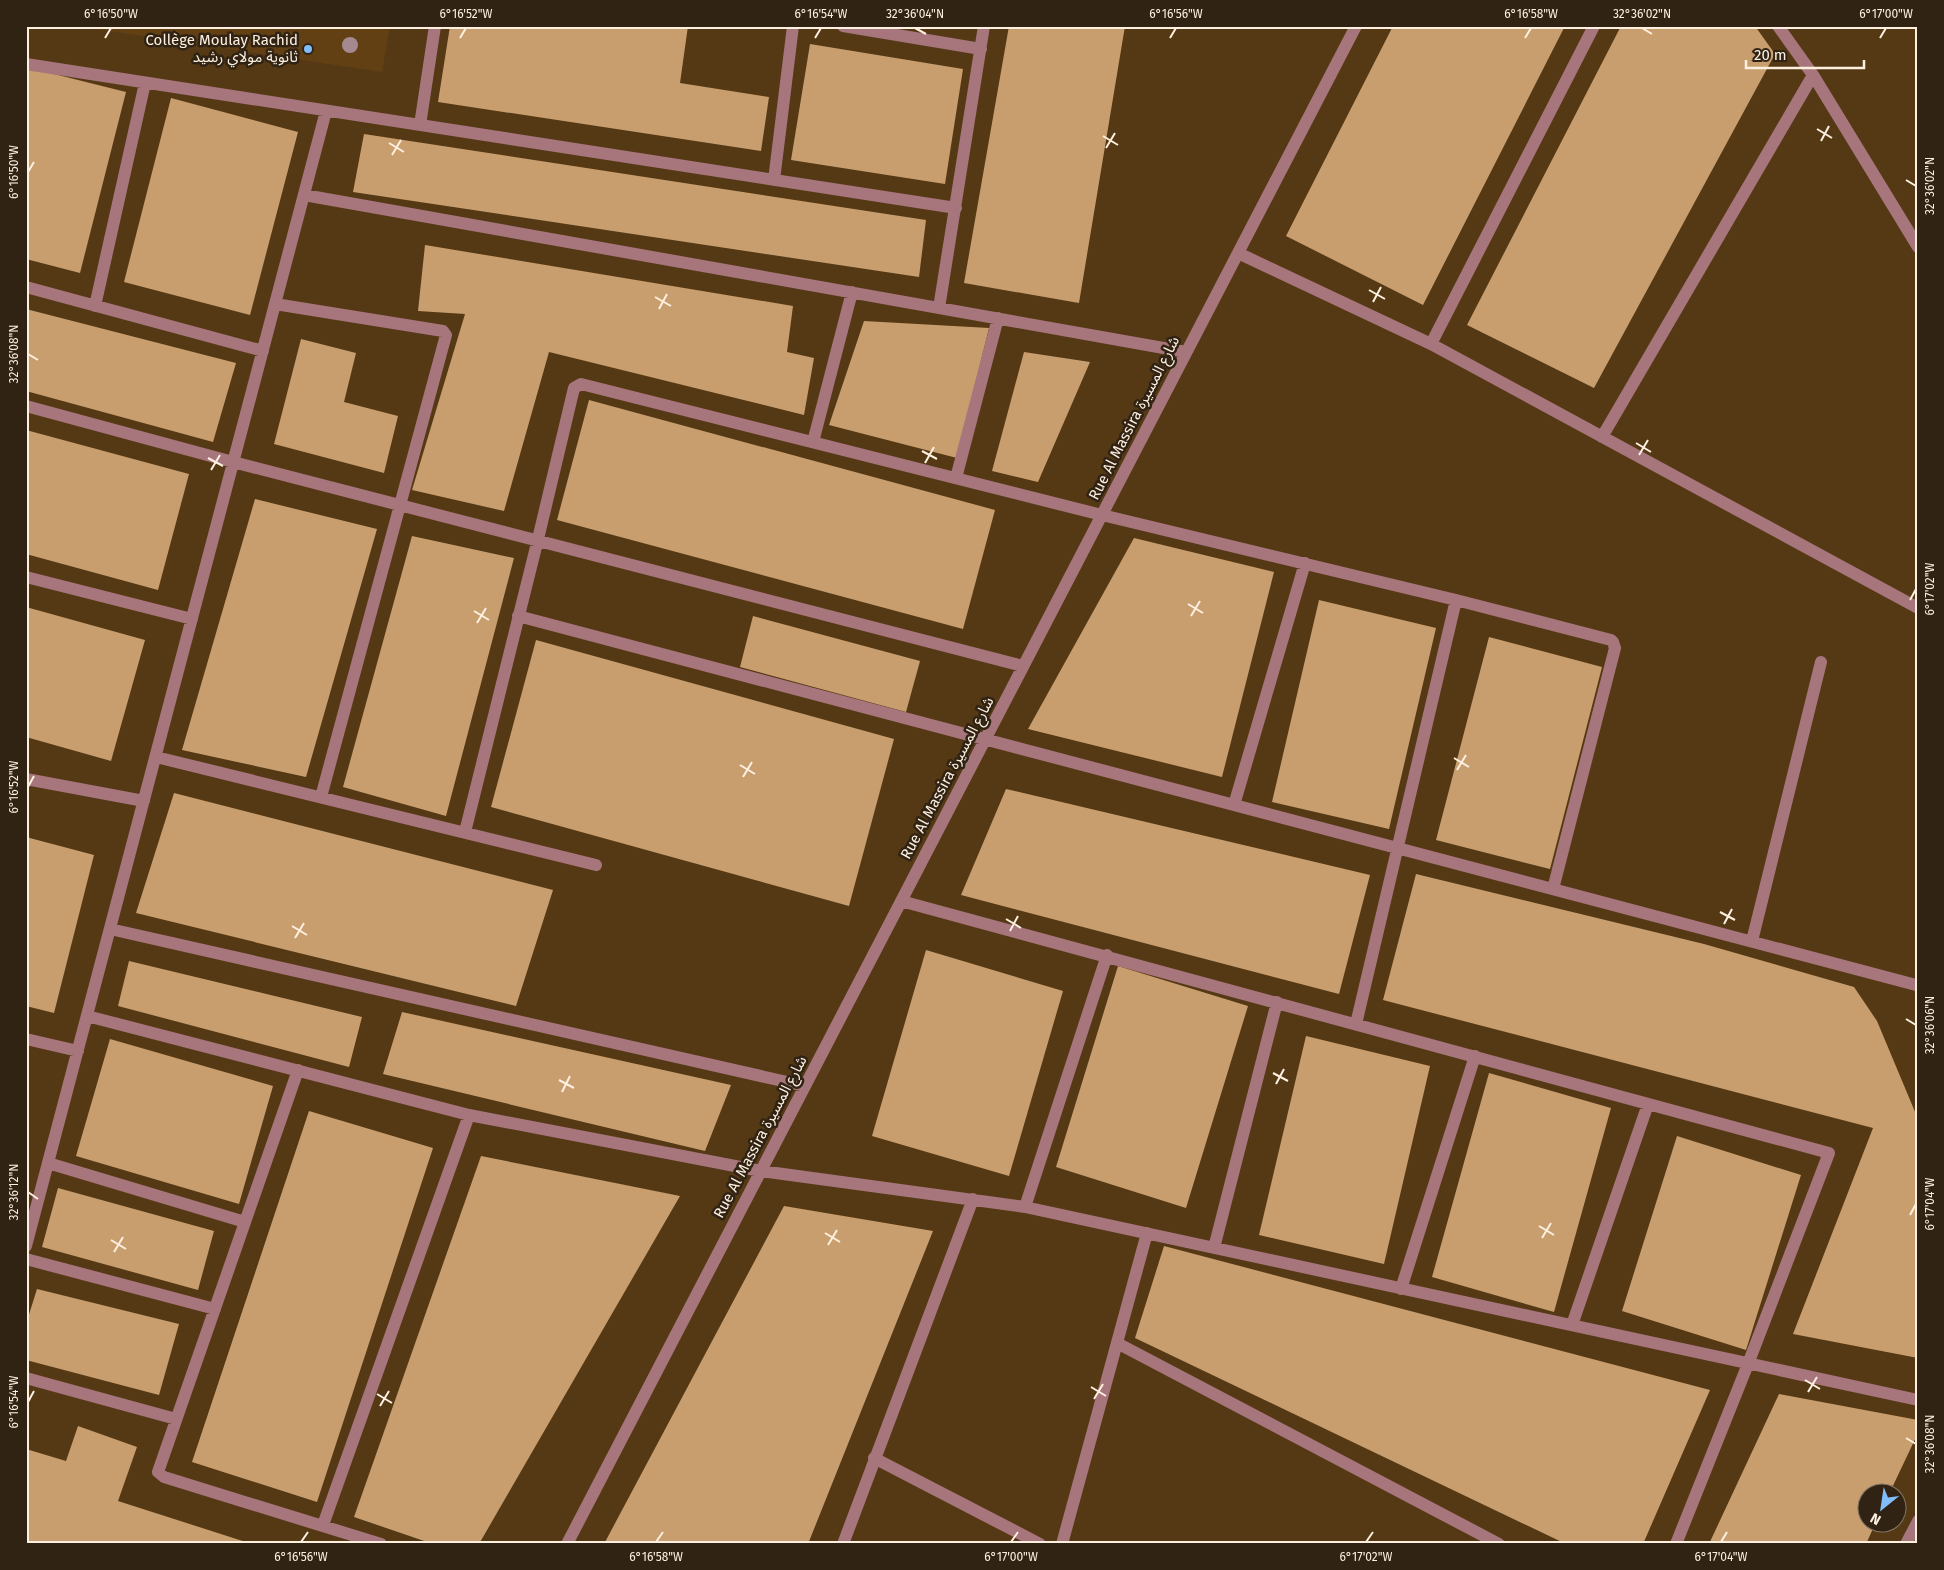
<svg xmlns="http://www.w3.org/2000/svg" width="1944" height="1570" font-family="'Fira Sans','Noto Sans Arabic',sans-serif">
<style>
.built{fill:#624014}
.building{fill:#c89e6e}
.lines{fill:none;stroke-linecap:round;stroke-linejoin:round}
.minor{stroke:#a7757c;stroke-width:12}
.tree{fill:#a48991}
.ticks{fill:none;stroke:#fef0e0;stroke-width:2}
.poi-dot{fill:#81bdfa;stroke:#302314;stroke-width:2}
.labels{text-anchor:middle;stroke-width:5;stroke-linejoin:round;paint-order:stroke}
.poi-label{font-size:15px;fill:#fef0e0;stroke:#302314;text-anchor:end}
.street-label{font-size:15px;fill:#fef0e0;stroke:#302314}
.neatline{fill:none;stroke:#fef0e0;stroke-width:2}
.ticks-label{font-size:12px;text-anchor:middle;fill:#fef0e0}
</style>
<rect width="100%" height="100%" fill="#553915"/>
<path class="built" d="M77,26H390L382,72Z"/>
<path class="building" d="M450,26H688L680,83L769,97L761,151L438,102Z
M1009,26H1125L1079,303L964,283Z
M1393,26H1565L1423,305L1286,236Z
M1621,26H1755L1775,54L1594,388L1467,325Z
M810,44L963,69L945,184L791,160Z
M26,67L126,92L80,273L26,259Z
M171,98L298,132L250,315L124,282Z
M364,134L926,220L919,277L353,192Z
M425,245L793,306L787,352L814,358L804,415L549,352L504,511L412,490L465,314L418,311Z
M26,309L236,363L213,442L26,391Z
M864,321L989,328L957,458L829,425Z
M301,339L356,353L344,402L398,416L384,473L274,444Z
M1024,352L1090,362L1038,482L992,471Z
M589,400L995,510L963,629L557,520Z
M26,430L189,474L158,590L26,554Z
M255,499L377,529L306,777L182,750Z
M412,536L514,558L446,816L343,787Z
M1134,538L1274,572L1222,777L1028,729Z
M1319,600L1436,628L1389,829L1272,802Z
M26,607L145,640L111,761L26,737Z
M753,616L920,661L906,712L740,667Z
M1489,637L1602,667L1550,869L1436,840Z
M536,640L894,739L849,906L491,807Z
M1006,789L1370,875L1339,994L961,895Z
M174,793L553,890L516,1006L136,913Z
M26,837L94,855L54,1013L26,1006Z
M1416,874L1704,944L1854,987L1877,1021L1918,1119V1358L1793,1334L1873,1128L1383,1000Z
M926,950L1063,991L1009,1176L872,1136Z
M129,961L362,1017L349,1067L118,1006Z
M1118,966L1248,1006L1186,1208L1056,1167Z
M402,1012L731,1085L705,1151L383,1074Z
M1306,1036L1430,1066L1384,1264L1259,1235Z
M110,1039L273,1086L239,1204L76,1156Z
M1489,1073L1611,1108L1554,1312L1432,1277Z
M309,1111L433,1148L317,1502L192,1462Z
M1677,1136L1801,1175L1746,1350L1622,1311Z
M481,1156L680,1196L479,1544H433L354,1517Z
M58,1188L214,1231L198,1290L42,1247Z
M784,1206L933,1231L808,1544H604Z
M1164,1246L1710,1390L1643,1544H1566L1135,1338Z
M37,1289L179,1324L159,1395L26,1360V1324Z
M1779,1394L1918,1420V1433L1890,1492H1866V1522H1876L1866,1544H1709Z
M78,1426L137,1447L118,1501L252,1544H26V1449L66,1461Z"/>
<g class="lines">
<path class="minor" d="M843,26L981,49
M1778,26L1813,75L1918,247
M26,64L956,208
M420,125L435,26
M774,180L793,26
M304,195L1186,352
M1238,253L1431,344L1918,608
M26,287L263,351
M275,304L443,331L446,335L321,797
M95,306L145,83
M939,308L984,26
M1431,344L1594,26
M26,406L233,462L1023,666
M1602,437L1813,75
M813,442L852,292
M956,478L998,318
M26,577L192,619
M518,616L1916,985
M156,757L596,865
M26,779L144,801
M1234,805L1305,563
M465,832L538,539L574,388L581,384L1102,515L1456,600L1611,640L1613,642L1615,648L1553,889
M901,901L1829,1153L1748,1364L1676,1544
M110,929L805,1086
M1752,941L1821,662
M87,1016L469,1115L761,1171L1025,1207L1918,1400
M1356,1024L1456,600
M26,1039L78,1051
M298,1070L158,1472L164,1477L381,1544
M48,1163L245,1222
M1025,1207L1107,955
M26,1246L326,111
M1214,1248L1277,1002
M26,1259L215,1309
M1401,1289L1475,1056
M1572,1325L1648,1104
M1117,1343L1499,1544
M26,1378L176,1419
M874,1458L1040,1544
M323,1525L469,1115
M567,1544L1356,26
M843,1544L973,1199
M1062,1544L1147,1233
M1906,1544L1918,1521"/>
</g>
<circle class="tree" cx="350" cy="45" r="8"/>
<path class="ticks" d="M915,28L926,34M1642,28L1652,34M105,38L111,28M460,38L466,28M815,38L821,28M1170,38L1176,28M1525,38L1531,28M1880,38L1886,28M1817,129L1832,138M1103,136L1118,145M1821,141L1829,126M389,143L404,152M1106,148L1115,133M392,155L401,140M28,172L34,162M1906,180L1916,186M1369,290L1385,299M655,297L671,306M1373,302L1381,287M659,309L667,294M28,354L38,360M1636,443L1651,452M922,451L937,459M1639,455L1648,440M208,458L223,466M925,463L934,447M211,470L220,455M1910,600L1916,589M1188,604L1203,613M474,611L489,620M1191,616L1200,601M477,623L486,608M1454,758L1469,767M740,765L755,774M1457,770L1466,755M743,777L752,762M28,787L34,776M1720,912L1735,920M1006,919L1021,928M1724,924L1732,909M292,926L307,935M1010,931L1018,916M295,938L304,923M1906,1019L1916,1025M1273,1073L1288,1081M559,1080L574,1088M1276,1084L1284,1069M562,1092L570,1076M28,1192L38,1199M1910,1215L1916,1204M1539,1226L1554,1235M825,1233L840,1242M1542,1238L1551,1223M111,1240L126,1249M828,1245L837,1230M114,1252L123,1237M1805,1380L1820,1389M1091,1387L1106,1396M1808,1392L1817,1377M377,1394L392,1403M1094,1399L1103,1384M28,1402L34,1391M380,1406L389,1391M1906,1438L1916,1444M301,1542L308,1532M656,1542L663,1532M1011,1542L1018,1532M1366,1542L1373,1532M1721,1542L1727,1532"/>
<circle class="poi-dot" cx="308" cy="49" r="5"/>
<g class="labels">
<g class="poi-label">
<text x="298" y="45">Collège Moulay Rachid<tspan x="298" dy="17">ثانوية مولاي رشيد</tspan></text>
</g>
<g class="street-label">
<text transform="translate(1134 418) rotate(-63)" y="5">Rue Al Massira شارع المسيرة</text>
<text transform="translate(947 778) rotate(-62)" y="5">Rue Al Massira شارع المسيرة</text>
<text transform="translate(760 1137) rotate(-62)" y="5">Rue Al Massira شارع المسيرة</text>
</g>
</g>
<rect width="1944" height="1570" fill="none" stroke="#302314" stroke-width="55"/>
<g transform="translate(1882 1508) rotate(210)"><circle r="24" fill="#302314" stroke="#827566"/>
<path d="M0-4L9 19L0 12L-9 19Z" fill="#81bdfa"/>
<text y="-8" font-size="14" font-weight="bold" text-anchor="middle" fill="#fef0e0">N</text>
</g>
<path d="M1746 60v8h118v-8" fill="none" stroke="#fef0e0" stroke-width="2.5"/>
<text x="1754" y="60" font-size="15" fill="#fef0e0" stroke="#302314" stroke-width="4" paint-order="stroke">20 m</text>
<rect x="28" y="28" width="1888" height="1514" class="neatline"/>
<g class="ticks-label">
<text x="111" y="18">6°16'50"W</text>
<text x="466" y="18">6°16'52"W</text>
<text x="821" y="18">6°16'54"W</text>
<text x="915" y="18">32°36'04"N</text>
<text x="1176" y="18">6°16'56"W</text>
<text x="1531" y="18">6°16'58"W</text>
<text x="1642" y="18">32°36'02"N</text>
<text x="1886" y="18">6°17'00"W</text>
<text transform="translate(14 172) rotate(-90)" y="4">6°16'50"W</text>
<text transform="translate(1930 186) rotate(-90)" y="4">32°36'02"N</text>
<text transform="translate(14 354) rotate(-90)" y="4">32°36'08"N</text>
<text transform="translate(1930 589) rotate(-90)" y="4">6°17'02"W</text>
<text transform="translate(14 787) rotate(-90)" y="4">6°16'52"W</text>
<text transform="translate(1930 1025) rotate(-90)" y="4">32°36'06"N</text>
<text transform="translate(14 1192) rotate(-90)" y="4">32°36'12"N</text>
<text transform="translate(1930 1204) rotate(-90)" y="4">6°17'04"W</text>
<text transform="translate(14 1402) rotate(-90)" y="4">6°16'54"W</text>
<text transform="translate(1930 1444) rotate(-90)" y="4">32°36'08"N</text>
<text x="301" y="1561">6°16'56"W</text>
<text x="656" y="1561">6°16'58"W</text>
<text x="1011" y="1561">6°17'00"W</text>
<text x="1366" y="1561">6°17'02"W</text>
<text x="1721" y="1561">6°17'04"W</text>
</g>
</svg>
